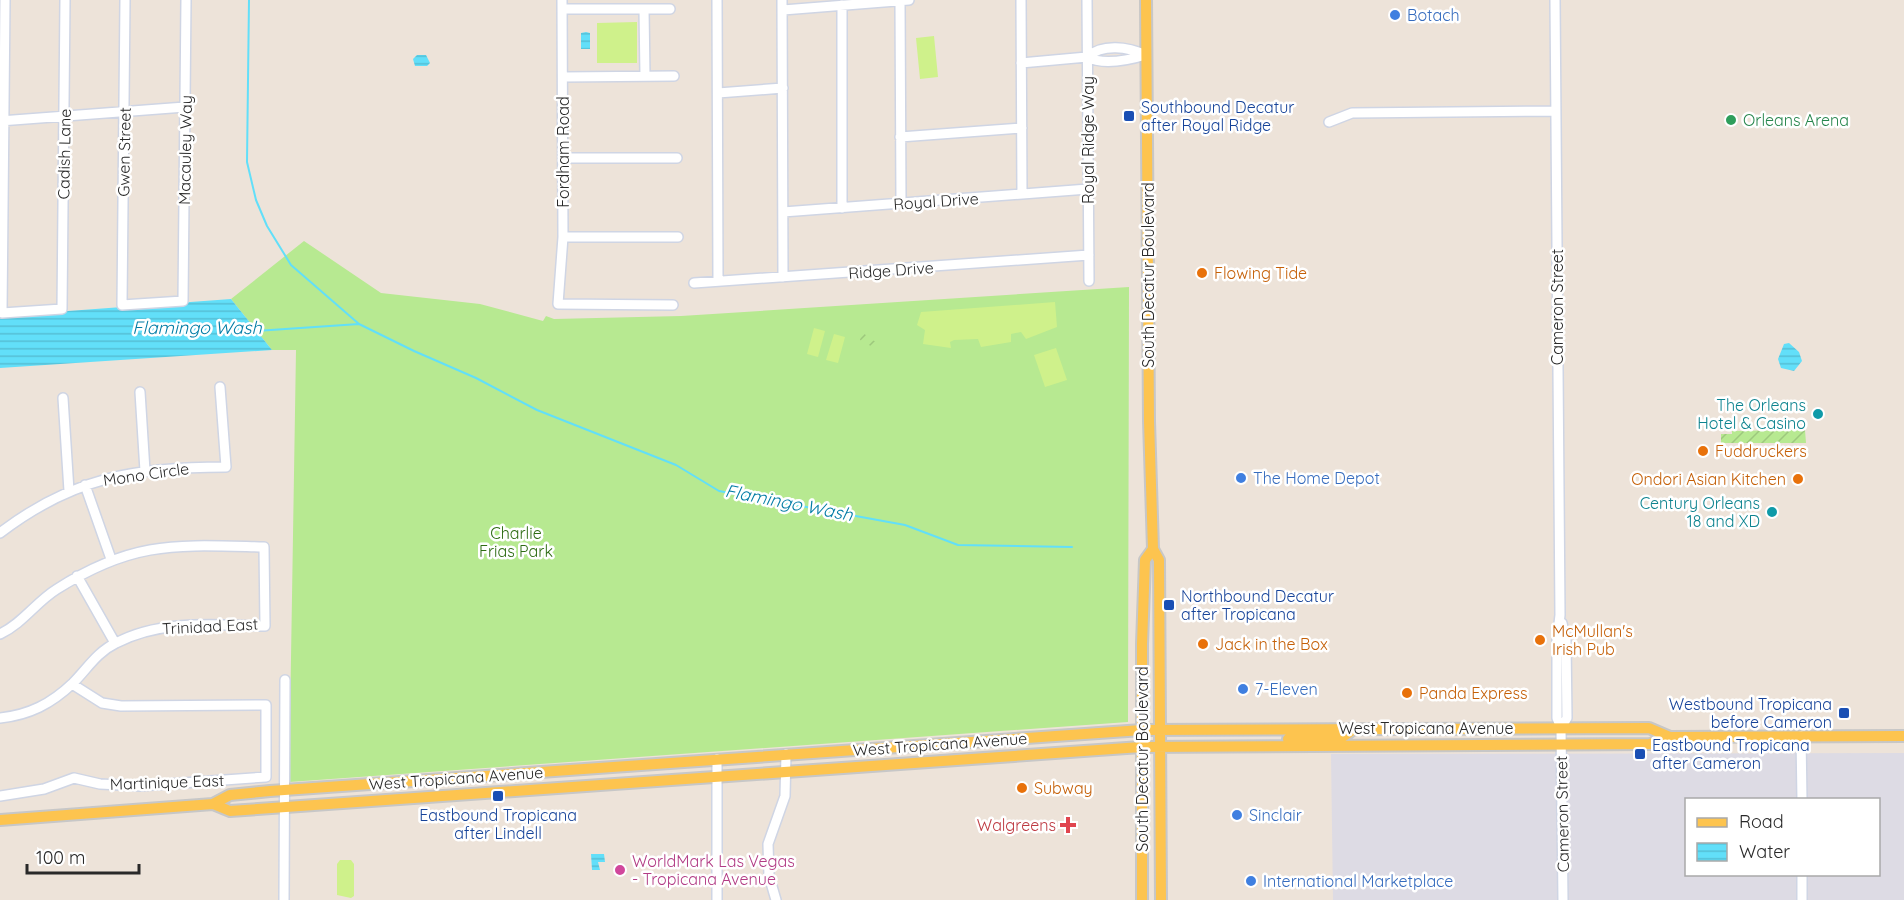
<svg xmlns="http://www.w3.org/2000/svg" width="1904" height="900" font-family="Quicksand,sans-serif">
<style>
.industrial{fill:#dddbe4;fill-rule:evenodd}
.grass{fill:#b7e991}
.garden{fill:url(#garden-furrows)}
.pitch{fill:#cff18b}
.water{fill:url(#water-rules)}
.lines{fill:none;stroke-linecap:round;stroke-linejoin:round}
.stream{stroke:#62dff9;stroke-width:2}
.minor-casing{stroke:#cfd5e4;stroke-width:12}
.major-casing{stroke:#c7c7c7;stroke-width:14}
.minor{stroke:#fff;stroke-width:9}
.major{stroke:#fdc44f;stroke-width:10}
.shop-dot{fill:#3f7fe0;stroke:#fff;stroke-width:2}
.transit-dot{fill:#1a4fb4;stroke:#fff;stroke-width:2}
.leisure-dot{fill:#2e9e5b;stroke:#fff;stroke-width:2}
.food-dot{fill:#e8710a;stroke:#fff;stroke-width:2}
.culture-dot{fill:#0f9aa8;stroke:#fff;stroke-width:2}
.health-dot{fill:#e0444e;stroke:#fff;stroke-width:2}
.hotel-dot{fill:#d1479c;stroke:#fff;stroke-width:2}
.labels{text-anchor:middle;stroke-width:5;stroke-linejoin:round;paint-order:stroke}
.shop-label{font-size:16px;fill:#366cbe;stroke:#fff;text-anchor:start}
.transit-label{font-size:16px;fill:#164399;stroke:#fff;text-anchor:start}
.leisure-label{font-size:16px;fill:#27864d;stroke:#fff;text-anchor:start}
.street-label{font-size:16px;fill:#292929;stroke:#fff}
.food-label{font-size:16px;fill:#c56008;stroke:#fff;text-anchor:start}
.culture-label{font-size:16px;fill:#0d838f;stroke:#fff;text-anchor:end}
.park-label{font-size:16px;fill:#2e6c13;stroke:#fff}
.health-label{font-size:16px;fill:#be3a42;stroke:#fff;text-anchor:end}
.hotel-label{font-size:16px;fill:#b23c85;stroke:#fff;text-anchor:start}
.water-label{font-size:18px;font-style:italic;fill:#027ca5;stroke:#fff}
</style>
<defs>
<pattern id="garden-furrows" width="10" height="10" patternUnits="userSpaceOnUse" patternTransform="scale(1.5)"><rect width="10" height="10" fill="#b7e991"/><path d="M-1 1l2-2M0 10L10 0M9 11l2-2" fill="none" stroke="#9dc87d"/></pattern>
<pattern id="water-rules" width="6" height="5" patternUnits="userSpaceOnUse" patternTransform="scale(1.5)"><rect width="6" height="5" fill="#62dff9"/><path d="M0 2.5h6" fill="none" stroke="#55bfd5"/></pattern>
</defs>
<rect width="100%" height="100%" fill="#ede3d9"/>
<path class="industrial" d="M1904,753V900H1333L1331,754ZM1686,800H1878V874H1686Z"/>
<path class="grass" d="M304,241L381,293L480,304L543,321L546,316L554,319L681,316L1129,287L1128,722L289,782L296,350H272L231,299Z"/>
<path class="garden" d="M862,330L867,337L880,344L878,350L860,340Z
M1805,430L1806,443H1721V434H1732V431Z"/>
<path class="pitch" d="M637,22V63H597V23Z
M934,36L938,77L920,79L916,38Z
M1055,302L1057,327L1026,339L1021,332L1011,334V342L981,347L978,339L954,340L950,342L951,348L923,344L925,330L917,325L921,312Z
M814,328L825,331L818,357L807,354Z
M834,334L845,337L838,363L826,360Z
M1056,348L1067,380L1045,387L1034,355Z
M340,860H351L354,864V896L351,898L337,895V864Z"/>
<path class="water" d="M586,32L590,33V49H581V33Z
M417,55H426L430,63L427,66H415L413,59Z
M231,299L272,350L0,368V316Z
M1789,343L1799,352L1802,361L1794,371L1781,368L1778,359L1784,344Z
M591,854H604L605,862H598L600,870H592Z"/>
<g class="lines">
<path class="stream" d="M249,0L247,162L256,200L267,226L291,265L359,324
M256,331L359,324L414,351L476,378L537,410L676,465L719,491L905,525L958,545L1072,547"/>
<g class="minor-casing">
<path id="minor" d="M5,0L2,313L62,309L65,0
M125,0L122,305L183,301L186,0
M562,0L563,237L558,304L673,305
M717,0L718,281
M782,0L783,277
M1021,0L1022,194
M1087,0L1089,281
M1555,0L1560,615L1557,640V718L1561,728L1563,900
M900,1L901,203
M842,5V208
M562,9H670
M644,9L645,76
M783,10L909,0
M1087,57C1103,43 1128,47 1146,55
M1087,57C1104,66 1129,60 1146,55
M1021,63L1087,57
M563,77L674,76
M718,93L783,88
M0,121L185,107
M1329,122L1352,113L1556,111
M900,137L1022,128
M563,158H677
M783,212L1088,189
M563,237H678
M694,283L1089,255
M140,392L145,471
M63,398L69,491
M85,485L111,559
M0,533C73,477 136,467 226,467L220,387
M77,576L115,643
M0,634C23,623 36,602 57,589C134,540 177,545 264,547L265,626C215,625 161,619 116,643C97,652 87,669 73,683C51,704 29,715 0,718
M1561,728L1567,718L1566,641L1562,623
M1801,736L1802,800
M0,796L44,789L74,778L100,784L140,786L266,777V705L121,706L102,703L72,684
M1802,874V900
M284,900L285,680
M717,900V759
M776,900L769,876L768,844L785,796L786,754"/>
</g>
<g class="major-casing">
<path id="major" d="M1146,0L1149,421L1153,549L1159,560L1161,900
M1288,739L1344,736L1354,729
M213,804L230,811L1141,747L1650,744L1670,737L1904,736
M0,820L213,804L230,795L270,791L1142,730L1649,728L1670,737
M1142,900V644L1145,560L1153,549"/>
</g>
<use href="#minor" class="minor"/>
<use href="#major" class="major"/>
</g>
<g class="shop-dot">
<circle cx="1395" cy="15" r="6"/>
<circle cx="1241" cy="478" r="6"/>
<circle cx="1243" cy="689" r="6"/>
<circle cx="1237" cy="815" r="6"/>
<circle cx="1251" cy="881" r="6"/>
</g>
<g class="transit-dot">
<rect x="1123" y="110" width="12" height="12" rx="3"/>
<rect x="1163" y="599" width="12" height="12" rx="3"/>
<rect x="1838" y="707" width="12" height="12" rx="3"/>
<rect x="1634" y="748" width="12" height="12" rx="3"/>
<rect x="492" y="790" width="12" height="12" rx="3"/>
</g>
<circle class="leisure-dot" cx="1731" cy="120" r="6"/>
<g class="food-dot">
<circle cx="1202" cy="273" r="6"/>
<circle cx="1703" cy="451" r="6"/>
<circle cx="1798" cy="479" r="6"/>
<circle cx="1540" cy="640" r="6"/>
<circle cx="1203" cy="644" r="6"/>
<circle cx="1407" cy="693" r="6"/>
<circle cx="1022" cy="788" r="6"/>
</g>
<g class="culture-dot">
<circle cx="1818" cy="414" r="6"/>
<circle cx="1772" cy="512" r="6"/>
</g>
<path class="health-dot" d="M1065 816h6v6h6v6h-6v6h-6v-6h-6v-6h6z"/>
<circle class="hotel-dot" cx="620" cy="870" r="6"/>
<g class="labels">
<g class="shop-label">
<text x="1407" y="21">Botach</text>
<text x="1253" y="484">The Home Depot</text>
<text x="1255" y="695">7-Eleven</text>
<text x="1249" y="821">Sinclair</text>
<text x="1263" y="887">International Marketplace</text>
</g>
<g class="transit-label">
<text x="1141" y="113">Southbound Decatur<tspan x="1141" dy="18">after Royal Ridge</tspan></text>
<text x="1181" y="602">Northbound Decatur<tspan x="1181" dy="18">after Tropicana</tspan></text>
<text x="1832" y="710" text-anchor="end">Westbound Tropicana<tspan x="1832" dy="18">before Cameron</tspan></text>
<text x="1652" y="751">Eastbound Tropicana<tspan x="1652" dy="18">after Cameron</tspan></text>
<text x="498" y="821" text-anchor="middle">Eastbound Tropicana<tspan x="498" dy="18">after Lindell</tspan></text>
</g>
<g class="leisure-label">
<text x="1743" y="126">Orleans Arena</text>
</g>
<g class="street-label">
<text transform="translate(1088 140) rotate(-90)" y="6">Royal Ridge Way</text>
<text transform="translate(185 150) rotate(-89)" y="6">Macauley Way</text>
<text transform="translate(124 152) rotate(-89)" y="6">Gwen Street</text>
<text transform="translate(563 152) rotate(-90)" y="6">Fordham Road</text>
<text transform="translate(64 154) rotate(-89)" y="6">Cadish Lane</text>
<text transform="translate(936 201) rotate(-4)" y="6">Royal Drive</text>
<text transform="translate(891 270) rotate(-4)" y="6">Ridge Drive</text>
<text transform="translate(1148 275) rotate(-90)" y="6">South Decatur Boulevard</text>
<text transform="translate(1557 307) rotate(-90)" y="6">Cameron Street</text>
<text transform="translate(146 474) rotate(-8)" y="6">Mono Circle</text>
<text transform="translate(210 626) rotate(-3)" y="6">Trinidad East</text>
<text x="1426" y="734">West Tropicana Avenue</text>
<text transform="translate(940 744) rotate(-4)" y="6">West Tropicana Avenue</text>
<text transform="translate(1142 759) rotate(-90)" y="6">South Decatur Boulevard</text>
<text transform="translate(456 778) rotate(-4)" y="6">West Tropicana Avenue</text>
<text transform="translate(167 782) rotate(-2)" y="6">Martinique East</text>
<text transform="translate(1562 814) rotate(-91)" y="6">Cameron Street</text>
</g>
<g class="food-label">
<text x="1214" y="279">Flowing Tide</text>
<text x="1715" y="457">Fuddruckers</text>
<text x="1786" y="485" text-anchor="end">Ondori Asian Kitchen</text>
<text x="1552" y="637">McMullan's<tspan x="1552" dy="18">Irish Pub</tspan></text>
<text x="1215" y="650">Jack in the Box</text>
<text x="1419" y="699">Panda Express</text>
<text x="1034" y="794">Subway</text>
</g>
<g class="culture-label">
<text x="1806" y="411">The Orleans<tspan x="1806" dy="18">Hotel &amp; Casino</tspan></text>
<text x="1760" y="509">Century Orleans<tspan x="1760" dy="18">18 and XD</tspan></text>
</g>
<g class="park-label">
<text x="516" y="539">Charlie<tspan x="516" dy="18">Frias Park</tspan></text>
</g>
<g class="health-label">
<text x="1056" y="831">Walgreens</text>
</g>
<g class="hotel-label">
<text x="632" y="867">WorldMark Las Vegas<tspan x="632" dy="18">- Tropicana Avenue</tspan></text>
</g>
<g class="water-label">
<text x="197" y="334">Flamingo Wash</text>
<text transform="translate(789 503) rotate(11)" y="6">Flamingo Wash</text>
</g>
</g>
<rect x="1685" y="798" width="195" height="78" fill="#ffffff" stroke="#a9a9a9" stroke-width="1.5"/>
<rect x="1697" y="818" width="30" height="9" fill="#fdc44f" stroke="#a9a9a9" stroke-width="1.5"/>
<text x="1739" y="828" font-size="18" fill="#292929">Road</text>
<rect x="1697" y="843" width="30" height="18" fill="url(#water-rules)" stroke="#a9a9a9" stroke-width="1.5"/>
<text x="1739" y="858" font-size="18" fill="#292929">Water</text>
<path d="M27 864v9h112v-9" fill="none" stroke="#292929" stroke-width="3"/>
<text x="36" y="864" font-size="18" fill="#292929" stroke="#ffffff" stroke-width="4.5" paint-order="stroke">100 m</text>
</svg>
